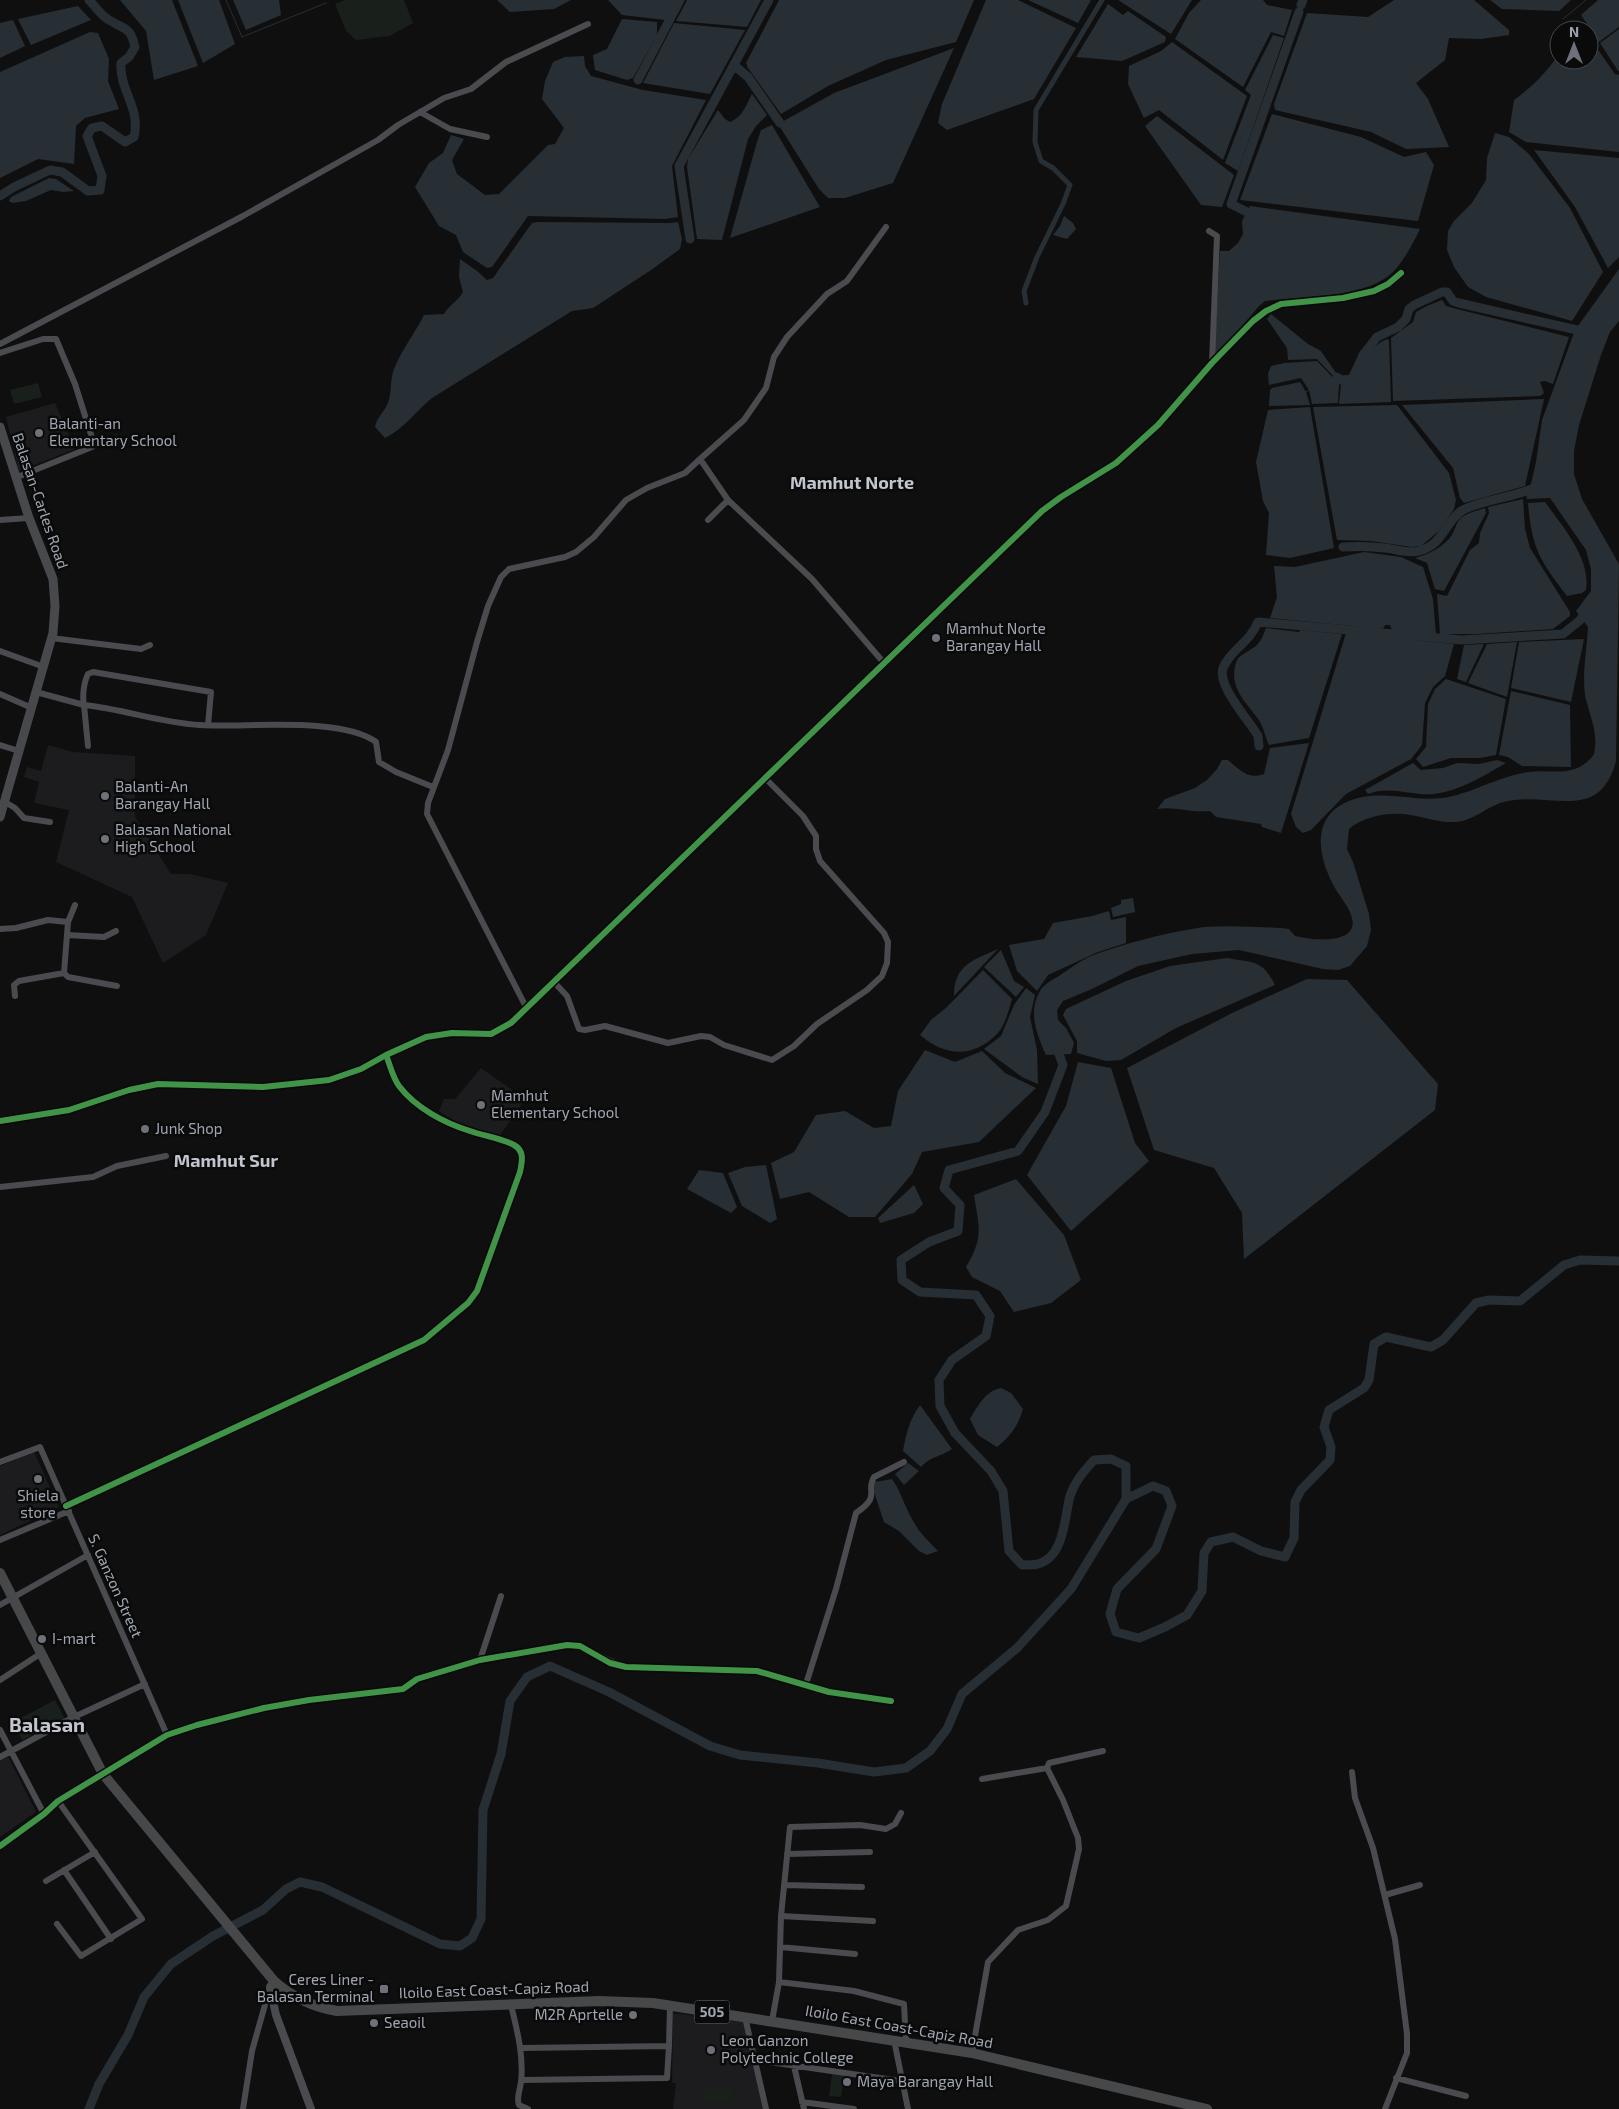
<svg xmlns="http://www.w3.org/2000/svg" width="1619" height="2109" font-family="'Exo 2',sans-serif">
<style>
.built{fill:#1c1c1e}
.green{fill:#191f1a}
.water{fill:#272f34}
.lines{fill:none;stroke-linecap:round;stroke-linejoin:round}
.stream{stroke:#272f34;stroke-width:1}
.canal{stroke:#272f34;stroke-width:5}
.river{stroke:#272f34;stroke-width:9}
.minor{stroke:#4a4b4f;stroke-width:6}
.tertiary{stroke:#4a4b4f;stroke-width:8}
.secondary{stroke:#48494c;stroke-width:9}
.primary{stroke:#46484a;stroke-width:10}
.cycleway-casing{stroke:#0a0a0b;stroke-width:9}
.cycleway{stroke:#419447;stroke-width:6}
.poi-dot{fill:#6d7179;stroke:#0a0a0b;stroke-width:2}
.labels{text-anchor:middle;stroke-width:5;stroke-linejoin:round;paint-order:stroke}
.shield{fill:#0a0a0b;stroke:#73777f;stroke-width:1}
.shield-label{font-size:14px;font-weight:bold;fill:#a0a6b1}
.poi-label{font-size:15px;fill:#a0a6b1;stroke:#0a0a0b;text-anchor:start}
.street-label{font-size:15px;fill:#a0a6b1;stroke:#0a0a0b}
.quarter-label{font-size:18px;font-weight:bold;fill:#c1c5cd;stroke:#0a0a0b}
.district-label{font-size:20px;font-weight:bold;fill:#c1c5cd;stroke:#0a0a0b}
</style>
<rect width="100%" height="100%" fill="#0f0f10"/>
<path class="built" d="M55,403L75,449L19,471L6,417Z
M48,745L73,752L135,756V817L171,874H190L228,883L206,935L163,963L132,897L56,862L69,810L34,803L39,782L24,777L27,767L41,771Z
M481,1068L525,1099L499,1137L456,1122L439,1111L444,1099H455Z
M34,1452L59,1507L0,1535V1466Z
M8,1756L36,1812L0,1837V1760Z
M673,2013L744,2022L764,2109H673L676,2083H672Z"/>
<path class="green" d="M345,0H404L413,23L389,36L356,40L346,31L335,4Z
M38,383L42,397L14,404L10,390Z
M55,1700L65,1719L22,1740L13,1722Z
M832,2074L844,2075L841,2097L829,2096Z
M732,2086L733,2101L705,2102L704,2088Z"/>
<path class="water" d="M120,0H172L198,66L154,80L146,31Z
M178,0H219L235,44L203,63Z
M233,0H279L281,15L246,30Z
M497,0H571L554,9L510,12Z
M608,0H676L665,20L622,15Z
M687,0H761L747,27L676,21Z
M779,0H974L956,42L886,60L828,86L781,114L748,68L746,63Z
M986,0H1018L1076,28L1034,99L947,130L938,123L942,104Z
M1028,0H1091L1078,23Z
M1118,0H1192L1171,34Z
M1201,0H1263L1267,5L1292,10L1284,36L1271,32L1243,87L1175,39L1189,13Z
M1394,0H1474L1509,30V35L1481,39L1449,38L1445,60L1416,83L1428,99L1449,147L1406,149L1371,132L1275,110L1274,104L1307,13L1368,17Z
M1490,0H1571L1559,11L1502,9Z
M1598,0H1619V27L1599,42L1581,15Z
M1108,4L1123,15L1128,11L1166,37L1165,42L1122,61L1076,57Z
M78,6L91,20L31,45L18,19Z
M622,19L657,22V35L633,78L627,80L595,70L593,55L607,49Z
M13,20L25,46L0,58V23Z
M674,23L745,30L710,94L643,83Z
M1619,29V71H1618L1600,43Z
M90,32L98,33L109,59L108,81L119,109L85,118L76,126L74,164L38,159L0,178V72Z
M1273,35L1284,38L1238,171L1225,163L1251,95L1245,90Z
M1589,37L1615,74L1619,75V152L1526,142L1509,132L1514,100C1532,87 1546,73 1559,54V60H1589Z
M1172,42L1247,96L1223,160L1159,110L1144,118L1128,84L1129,66L1161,51Z
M954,48L893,183L845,198H828L819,189L780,127V123L834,93Z
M584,56L585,66L591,76L643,90L706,100L672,166L678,217L665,219L528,216L492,267L487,268L463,252L456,235L439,226L415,187L429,163L443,153L451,135L464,139L452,160L457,174L485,195L499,194L548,145L555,144L564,128L542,99L545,81L553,62L565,57Z
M752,94L767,115L756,126L748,139L722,240L697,239L687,167L688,159L718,110L725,119L730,122C743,117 746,105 752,94Z
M1272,114L1361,137L1404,157L1426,152L1434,165L1418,221L1240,200Z
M1157,116L1234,175L1222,207L1201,205L1145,126Z
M772,125L820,207L730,238L757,142L761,130Z
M1495,133L1509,137L1529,154L1570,208L1603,272L1572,321L1486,297L1468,287L1454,267L1447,250L1448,231L1454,221L1472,203L1486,180L1487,158Z
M1534,150L1619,158V257L1608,268L1575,207Z
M49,178L56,179L74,191L63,192L51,190L26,201L12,203L9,201L11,197Z
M1250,206L1420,229C1413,243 1405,259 1394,271C1367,299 1302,296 1265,301L1259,306L1214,359L1220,251H1229L1238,243L1243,234L1242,221Z
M1064,216L1073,223L1076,229L1067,239L1053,235L1060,226Z
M538,222L669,223L678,222L682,239L680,249L651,270L593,308L572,311L432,398C414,413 406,427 385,438L375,427C377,418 382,414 386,407C393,395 389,382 394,369C401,351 415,333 424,315L444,314C449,305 458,301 463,292L459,277L460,259L477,271L487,280L493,278L532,223Z
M1619,269V321L1610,332L1601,355L1579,425L1574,451V474L1582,499L1619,564L1616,761C1599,825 1549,790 1504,802C1487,806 1474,821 1455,822C1439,823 1425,817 1410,815C1391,811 1363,816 1349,829L1347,849L1353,862L1369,914L1371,930L1367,946L1350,966L1338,970L1323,969L1239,950L1192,954L1138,966L1092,989L1063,1001L1057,1010L1058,1020L1066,1028L1074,1043L1071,1054L1046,1055C1037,1035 1028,1013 1039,993C1042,985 1052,980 1059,976C1069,969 1080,961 1091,956C1122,944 1173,931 1205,927C1231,925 1256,927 1281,928L1289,929L1295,936C1310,940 1359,946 1352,918C1350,908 1340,897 1335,888C1314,851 1311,807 1363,797C1389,792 1415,801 1442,798C1472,794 1498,776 1529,772C1549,769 1569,777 1587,762C1590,759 1592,758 1594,754C1599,732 1589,715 1585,695C1582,672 1587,649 1588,627L1576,611L1591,591V569L1586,550L1550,498L1527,499L1525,489L1531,484L1536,462L1542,420L1575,330Z
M1442,300L1446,306L1453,308L1569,337L1553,384L1545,381L1540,382L1544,393L1540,396L1393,401L1391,338L1413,322L1416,312L1427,306Z
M1271,314L1308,344L1321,351L1338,376L1336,379L1317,359L1288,360L1287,348L1267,319Z
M1388,339L1389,341L1391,402L1339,404L1341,384L1354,383C1362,368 1369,344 1388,339Z
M1317,361L1339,384L1338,403L1312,404L1309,390L1301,378L1269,385L1268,374L1271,366L1284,363Z
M1300,382L1306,392L1310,405L1269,406L1270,390L1272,388Z
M1544,399L1525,486L1464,503L1460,498L1453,468L1402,405Z
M1397,405L1449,473L1456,500L1454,509L1439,531L1421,546L1412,547L1371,541L1337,540L1313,407Z
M1310,407L1334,548L1290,558L1266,555L1269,513L1263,501L1256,462L1268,410Z
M1523,499L1525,529L1530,548L1570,612V616L1553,629L1477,634H1440L1437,594L1447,596L1470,550L1479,543L1480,533L1489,513L1488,507Z
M1545,502C1562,526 1591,558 1586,590L1582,593L1567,596C1540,560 1532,550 1528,503Z
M1485,508L1486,513L1444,591L1435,589L1427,563L1415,558C1429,554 1444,547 1452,535C1455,530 1456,524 1459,520C1465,513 1477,511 1485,508Z
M1364,552L1401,557L1423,567L1433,599L1436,635L1392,630L1390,625H1385L1383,629L1270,618L1277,597L1274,566L1295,567Z
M1266,628L1299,632L1300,630L1342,634L1309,738L1269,745C1265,737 1264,728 1259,720C1244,700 1226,684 1238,658C1255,645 1258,650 1266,628Z
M1346,633L1454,644L1445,676L1433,687L1425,703L1422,745L1411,759L1346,794L1311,830L1303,833L1296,827L1291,814Z
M1584,639L1571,702L1511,688L1519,642Z
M1517,642L1507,697L1468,683L1487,644Z
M1484,644L1466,682L1457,679L1464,645Z
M1446,679L1506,699L1496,755L1480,758H1451L1423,767L1416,759L1426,747L1428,704L1435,689Z
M1511,691L1570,705L1571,767L1522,766L1508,757L1499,755Z
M1309,743L1281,833L1262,827L1261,824L1216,817L1210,811C1191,813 1175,806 1157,809L1165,799L1195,788L1207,780L1217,769L1222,760H1228C1240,770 1248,780 1264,774L1270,748Z
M1497,760L1506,763C1483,776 1460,791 1434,794C1412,796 1389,785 1368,794L1365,790L1413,763L1421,770L1443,768L1457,763L1479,764Z
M1133,898L1135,912L1113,917L1111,908L1121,904V900Z
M1109,911L1111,920L1126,917V943L1098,952L1048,975L1037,991L1017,971L1009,945L1044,939L1053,923L1092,916Z
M998,949L954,996C954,965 973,960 998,949Z
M1001,950L1014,981L1024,987L1016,997L984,967Z
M1227,958C1253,963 1262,959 1275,985L1176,1028L1121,1060L1106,1061L1077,1053V1041L1063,1015L1066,1009L1126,981L1170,966Z
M983,970L1012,999C1009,1009 1005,1026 997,1034C972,1059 945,1056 920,1035L931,1020L947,1007Z
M1307,979L1347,980L1438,1084L1435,1110L1244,1259L1242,1213L1214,1168L1154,1150L1127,1068L1232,1013Z
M1026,988L1035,995L1030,1017L1037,1050L1038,1084L1022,1077L984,1049L1001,1036L1014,1005Z
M925,1050L955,1062L982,1051L1005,1073L1036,1088L979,1142L922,1152L912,1174L875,1217H849L809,1192L780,1199L771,1163L794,1152L816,1115L845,1111L874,1128L891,1126L898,1091Z
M1078,1062L1111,1068L1135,1143L1149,1161L1071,1231L1027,1175L1066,1106Z
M766,1165L777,1219L770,1223L742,1206L728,1173L745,1167Z
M699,1170L723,1173L737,1207L731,1213L687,1189Z
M1016,1179L1064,1235L1081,1280L1051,1303L1014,1312L1000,1291L972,1277L966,1267C984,1237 979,1228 974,1195Z
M914,1185L923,1204L914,1213L880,1223L878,1218Z
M1001,1388L1011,1393L1023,1409C1018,1426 1010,1437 997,1447L978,1435L970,1419C978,1406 985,1391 1001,1388Z
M920,1405L952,1449C941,1457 930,1456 921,1467L903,1451C906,1433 910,1419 920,1405Z
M908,1463L919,1471L904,1485L895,1474Z
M892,1479C902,1493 905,1509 915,1524C920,1534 930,1542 938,1551L927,1555L919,1551L899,1531L884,1522L874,1492L875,1482Z"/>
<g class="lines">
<path class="stream" d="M226,0L242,37L326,3
M1563,19L1586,0
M1306,392L1309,390"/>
<path class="canal" d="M1026,303L1024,291L1037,257L1063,204L1070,185L1053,168L1041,161L1035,142L1036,110L1102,0"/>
<path class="river" d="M1301,5L1303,0
M735,66L748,77L780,123
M638,80L680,0
M0,196L14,187L50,170L62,172L88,191L100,190L102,176L87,136L92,128L102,126L125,142L134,137C141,108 119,90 121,63L129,57L135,47C130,26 125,30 109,20C101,16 95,6 89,0
M1247,212L1231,204L1299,12
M690,239L679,166L769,0
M1337,377L1341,380L1352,379L1363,355L1377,337L1398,327L1406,319L1409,309L1414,305L1442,292H1447L1453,301L1459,303L1586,332
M1343,547C1357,546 1370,546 1385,548C1396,549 1408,554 1419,551C1445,544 1445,520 1463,510C1484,499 1513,498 1536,487
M1259,746L1258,736C1249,720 1217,686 1223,668C1224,665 1227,661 1229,658C1240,644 1250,640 1258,622L1462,640L1563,634L1579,621L1589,609
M1126,1499L1153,1486L1166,1491L1172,1506L1156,1549L1117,1589L1110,1614L1116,1632L1139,1638L1165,1627L1187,1615L1202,1591L1204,1553L1211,1542L1233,1537L1261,1551L1285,1557L1294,1538L1295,1502L1301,1490L1330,1460L1331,1447L1324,1427L1329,1410L1364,1388L1369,1380L1374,1344L1386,1337L1431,1347L1443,1340L1476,1303L1489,1300L1520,1301L1564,1265L1580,1260L1619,1261
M89,2109L99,2084L128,2035L144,1997L171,1964L213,1936L263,1910L286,1889L300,1882L322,1887L440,1944L460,1946L472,1938L481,1919L483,1810L501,1754L510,1701L527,1677L550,1666L609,1692L710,1746L740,1755L818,1763L874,1772L906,1768L930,1751L947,1729L962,1694L1017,1648L1071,1589L1126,1499V1466L1111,1459L1094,1460C1084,1471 1075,1481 1070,1496C1064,1518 1065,1556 1038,1564C1033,1565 1027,1565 1022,1565L1009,1551L1003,1491L991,1471L955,1433L940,1406L939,1380L952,1360L986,1336L990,1316L976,1295L920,1292L902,1280L901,1260L929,1242L958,1231L960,1205L944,1188L949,1170L1018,1151L1045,1112L1063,1065L1055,1043"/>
<path class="minor" d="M420,112L450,129L487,137
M1209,231L1217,236L1212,363
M0,344L243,216L378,140L398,125L444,98L471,89L506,62L588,24
M0,353L43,339H56L75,384L94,444L92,447L15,478
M0,520L29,518
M708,520L728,500
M51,638L141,649L150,645
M0,651L44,667
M884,663L812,579L728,500L700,459L744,420L766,388L774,357L787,337L827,294L847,281L886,227
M36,692L84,705L88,746
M0,694L32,708
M208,725L211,692L93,672L88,674C84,682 82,696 84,705C123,709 161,723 200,725C245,728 341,716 376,742L379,762L396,772L433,787
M0,745L19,751
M5,802L15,808L24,818L50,822
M68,922L64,973L68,977L117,986
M0,929L16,928L48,920L68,922L75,905
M67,935L104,937L116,931
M553,981L567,996L579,1029L585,1030L605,1026L668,1043L701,1036L710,1037L724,1045L772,1060L794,1046L817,1024L867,990L882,976L887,963L888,942L884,933L820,861L816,849V836L803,816L765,778
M15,996L14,985L19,981L64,973
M526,1007L427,814L428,803L448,750L477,642L488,606L501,577L509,569L565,557L576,552L594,537L626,500L647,488L685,473L700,459
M0,1121L69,1110L129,1090L158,1084L263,1087L329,1080L361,1069L386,1055L426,1037L452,1033L491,1034L511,1023L1042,511L1061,497L1116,463L1158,425L1212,363L1253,321L1266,311L1281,304L1343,298L1374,291L1388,284L1401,273
M0,1187L93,1177L117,1166L166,1156
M0,1462L40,1447L167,1735
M66,1506L424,1340L468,1303L477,1291L520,1172C522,1162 525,1151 514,1145C501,1138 484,1136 470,1131C444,1123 416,1108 399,1086C393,1078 390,1065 386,1055
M0,1540L69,1511
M0,1605L88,1555
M480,1660L501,1596
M0,1680L40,1654
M806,1684L836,1589L856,1513C882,1495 865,1493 874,1477L904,1462
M0,1730L44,1814
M0,1757L74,1717L145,1684
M1352,1772L1355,1798L1373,1848L1395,1939L1407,2034V2053L1385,2109
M103,1774L167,1735L197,1725L264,1708L309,1700L403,1689L417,1679L480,1660L567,1645C589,1646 605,1661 626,1667L757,1671L829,1692L891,1701
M982,1779L1047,1768
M787,1854L870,1852
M64,1870L111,1939
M46,1881L95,1852
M784,1885L862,1887
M1385,1895L1420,1885
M781,1916L873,1921
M57,1924L81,1956L142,1919L58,1801
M780,1947L855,1954
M779,1982L854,1991L904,2004L906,2042
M511,2005C517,2030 524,2056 521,2082C520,2090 516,2099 519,2105L528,2109
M745,2017L766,2109
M772,2021L779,1982L781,1916L790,1827L860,1825L886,1829L895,1824L901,1813
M894,2040L908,2109
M521,2048L669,2046L670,2006
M972,2053L988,1962L1018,1930L1048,1920L1066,1906L1079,1849L1078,1838L1063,1800L1047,1768L1049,1763L1103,1751
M755,2060L901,2081
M794,2066L804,2109
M1396,2078L1466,2096
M522,2080L667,2078L669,2046
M802,2102L854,2109
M243,2109L252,2051L270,1987"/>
<path class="tertiary" d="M0,1846L44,1814L58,1801L103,1774
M274,1981L270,1987L276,2015L311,2109"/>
<path class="secondary" d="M0,427L29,518L53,579L55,606L53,633L0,817"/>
<path class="primary" d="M0,1573L103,1774L274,1981C293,1998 313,2007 337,2011L599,2001L653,2003L972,2053L1207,2109"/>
<g class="cycleway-casing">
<path id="cycleway" d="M0,1121L69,1110L129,1090L158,1084L263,1087L329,1080L361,1069L386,1055L426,1037L452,1033L491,1034L511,1023L1042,511L1061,497L1116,463L1158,425L1212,363L1253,321L1266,311L1281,304L1343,298L1374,291L1388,284L1401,273
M66,1506L424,1340L468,1303L477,1291L520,1172C522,1162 525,1151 514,1145C501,1138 484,1136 470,1131C444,1123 416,1108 399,1086C393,1078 390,1065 386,1055
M0,1846L44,1814L58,1801L167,1735L197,1725L264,1708L309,1700L403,1689L417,1679L480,1660L567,1645L580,1646L610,1663L626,1667L757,1671L829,1692L891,1701"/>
</g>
<use href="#cycleway" class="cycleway"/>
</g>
<g class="poi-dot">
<circle cx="39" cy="433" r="5"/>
<circle cx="936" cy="638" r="5"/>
<circle cx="105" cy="796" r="5"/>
<circle cx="105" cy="839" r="5"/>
<circle cx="481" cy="1105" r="5"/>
<circle cx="145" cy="1129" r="5"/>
<circle cx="38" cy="1479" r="5"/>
<circle cx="42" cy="1639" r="5"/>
<rect x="379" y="1984" width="10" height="10" rx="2.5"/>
<circle cx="633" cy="2015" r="5"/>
<circle cx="374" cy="2023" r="5"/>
<circle cx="711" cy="2050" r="5"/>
<circle cx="847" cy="2082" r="5"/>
</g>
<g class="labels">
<rect class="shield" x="694.5" y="2000.5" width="35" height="23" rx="4"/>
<g class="shield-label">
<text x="712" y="2017">505</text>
</g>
<g class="poi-label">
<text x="49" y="429">Balanti-an<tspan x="49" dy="17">Elementary School</tspan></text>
<text x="946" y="634">Mamhut Norte<tspan x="946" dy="17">Barangay Hall</tspan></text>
<text x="115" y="792">Balanti-An<tspan x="115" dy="17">Barangay Hall</tspan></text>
<text x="115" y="835">Balasan National<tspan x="115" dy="17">High School</tspan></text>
<text x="491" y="1101">Mamhut<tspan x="491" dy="17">Elementary School</tspan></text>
<text x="155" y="1134">Junk Shop</text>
<text x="38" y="1501" text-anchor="middle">Shiela<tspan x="38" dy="17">store</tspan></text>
<text x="52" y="1644">I-mart</text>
<text x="374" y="1985" text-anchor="end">Ceres Liner -<tspan x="374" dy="17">Balasan Terminal</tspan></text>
<text x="623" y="2020" text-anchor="end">M2R Aprtelle</text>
<text x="384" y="2028">Seaoil</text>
<text x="721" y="2046">Leon Ganzon<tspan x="721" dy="17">Polytechnic College</tspan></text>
<text x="857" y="2087">Maya Barangay Hall</text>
</g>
<g class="street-label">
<text transform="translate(40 501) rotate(71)" y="5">Balasan-Carles Road</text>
<text transform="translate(115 1586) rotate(66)" y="5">S. Ganzon Street</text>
<text transform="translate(494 1990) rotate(-2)" y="5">Iloilo East Coast-Capiz Road</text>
<text transform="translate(899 2027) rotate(10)" y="5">Iloilo East Coast-Capiz Road</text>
</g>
<g class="quarter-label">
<text x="852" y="489">Mamhut Norte</text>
<text x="226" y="1167">Mamhut Sur</text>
</g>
<g class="district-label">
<text x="47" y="1732">Balasan</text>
</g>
</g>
<g transform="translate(1574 45)"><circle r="24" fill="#0a0a0b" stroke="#46484d"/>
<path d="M0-4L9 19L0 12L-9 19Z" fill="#6d7179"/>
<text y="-8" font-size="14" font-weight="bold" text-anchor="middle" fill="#a0a6b1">N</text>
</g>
</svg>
